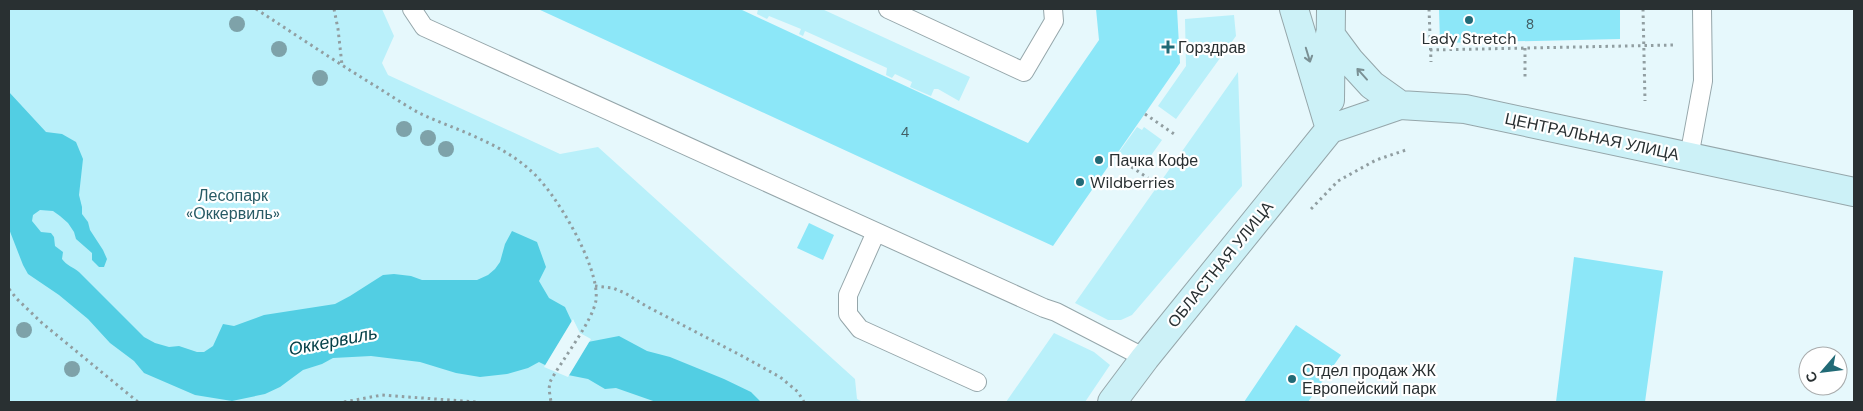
<svg xmlns="http://www.w3.org/2000/svg" width="1863" height="411" font-family="'DM Sans',sans-serif">
<style>
.green{fill:#b9f0fa}
.water{fill:#52cee3}
.pier{fill:#e6f8fc}
.building{fill:#8ce7f8}
.lines{fill:none;stroke-linecap:round;stroke-linejoin:round}
.lane-casing{stroke:#95a6aa;stroke-width:20}
.secondary-casing{stroke:#95a6aa;stroke-width:30}
.path{stroke:#919ea1;stroke-width:3;stroke-dasharray:2.5 4;stroke-linecap:butt}
.lane{stroke:#fff;stroke-width:18}
.secondary{stroke:#ccf1f7;stroke-width:28}
.tree{fill:#7ea2a9}
.oneway{stroke:#7a9094}
.poi-dot{fill:#216a76;stroke:#fff;stroke-width:2}
.labels{text-anchor:middle;stroke-width:4.5;stroke-linejoin:round;paint-order:stroke}
.number-label{font-size:14px;fill:#425e64}
.poi-label{font-size:16px;fill:#293032;stroke:#fff;text-anchor:start}
.street-label{font-size:16px;fill:#293032;stroke:#fff}
.park-label{font-size:16px;fill:#285b65;stroke:#fff}
.water-label{font-size:18px;font-style:italic;fill:#064149;stroke:#fff}
</style>
<rect width="100%" height="100%" fill="#e6f8fc"/>
<path class="green" d="M9,9H382L394,36L382,63L388,75L560,154L598,147L855,379L857,399L863,402H9Z
M758,9H822L970,77L959,101L938,89H934L931,96L910,87L912,82L895,74L892,78L886,75L887,68L805,31L803,36L799,34L801,29L769,16L767,19L757,14Z
M1234,15L1236,36L1176,119L1158,106L1186,66L1185,19Z
M1238,72L1242,186L1132,315L1121,320H1108L1075,303Z
M1137,127L1142,130L1144,127L1162,140L1142,168L1119,152Z
M1054,333L1094,352L1110,365L1085,402H1006Z"/>
<path class="water" d="M9,92L46,132L62,134L76,142L83,159L79,195L82,207V214L88,222L90,230L103,250L107,259L104,267H99L92,260V253L76,239L74,232L68,223L60,216L53,211L40,210L33,215L32,221L41,232L51,233L54,237L55,246L63,252L62,259C67,266 73,267 79,272L144,337L155,343L169,347L179,346L197,352H204L213,346L223,324L234,326L264,315L335,304L350,296L383,275L394,274L411,276L422,280H477L488,275L495,269L500,262L505,244L512,231L537,242L546,267L539,281L549,298L565,307L578,335L588,342L619,336L647,351L670,357L724,379L751,392L761,402H656L616,388L605,389L588,379L563,374L539,362L528,368L507,374L480,377L456,373L420,362L371,356L333,358L322,364L303,370L280,387L265,394L232,401L195,395L144,373L134,361L110,343L88,319L59,295L28,274L23,265L9,229Z"/>
<path class="pier" d="M573,319L580,333L591,339L568,377L544,367Z"/>
<path class="building" d="M538,9H740L1028,143L1099,40L1096,9H1177L1180,63L1053,246Z
M1439,9H1620V39L1440,43Z
M809,223L834,235L823,260L797,248Z
M1574,257L1663,271L1645,402H1556Z
M1296,325L1341,355L1308,402H1244Z"/>
<g class="lines">
<g class="lane-casing">
<path id="lane" d="M412,9L424,27L1044,308L1056,312L1145,358
M888,9L1024,72L1054,21L1053,9
M1689,157L1703,81L1702,9
M876,232L848,295V314L860,329L977,382"/>
</g>
<g class="secondary-casing">
<path id="secondary" d="M1294,9L1330,129
M1330,34L1350,61L1372,85L1400,105
M1330,100L1331,9
M1330,129L1400,105L1465,109L1854,192
M1112,402L1145,358L1330,129"/>
</g>
<path class="path" d="M256,9C296,35 336,62 377,87C391,96 405,105 419,113C456,130 499,142 530,170C555,191 600,267 596,300C593,321 561,361 550,382L549,389L551,402
M334,9L338,29L342,65
M1429,9L1431,62
M1643,9L1645,101
M1525,48V78
M1430,50L1674,45
M1145,114L1177,136
M1115,156L1148,178
M1311,209L1338,181L1376,160L1406,150
M595,286L613,288L625,293L646,306L742,356L780,377L798,392L804,402
M9,289L17,299L42,323L138,402
M344,402L382,395L476,402"/>
<use href="#lane" class="lane"/>
<use href="#secondary" class="secondary"/>
</g>
<g class="tree">
<circle cx="237" cy="24" r="8"/>
<circle cx="279" cy="49" r="8"/>
<circle cx="320" cy="78" r="8"/>
<circle cx="404" cy="129" r="8"/>
<circle cx="428" cy="138" r="8"/>
<circle cx="446" cy="149" r="8"/>
<circle cx="24" cy="330" r="8"/>
<circle cx="72" cy="369" r="8"/>
</g>
<defs><path id="oneway-shaft" d="M-6 0H5M1.5-3L5.5 0L1.5 3" fill="none" stroke-width="1.6" stroke-linecap="round" stroke-linejoin="round" transform="scale(1.25)"/></defs>
<g class="oneway">
<use href="#oneway-shaft" transform="translate(1308 55) rotate(73)"/>
<use href="#oneway-shaft" transform="translate(1362 74) rotate(-132)"/>
</g>
<g class="poi-dot">
<circle cx="1469" cy="20" r="5"/>
<path d="M1165.5 39.5h5v5h5v5h-5v5h-5v-5h-5v-5h5z"/>
<circle cx="1099" cy="160" r="5"/>
<circle cx="1080" cy="182" r="5"/>
<circle cx="1292" cy="379" r="5"/>
</g>
<g class="labels">
<g class="number-label">
<text x="1530" y="29">8</text>
<text x="905" y="137">4</text>
</g>
<g class="poi-label">
<text x="1469" y="44" text-anchor="middle">Lady Stretch</text>
<text x="1178" y="53">Горздрав</text>
<text x="1109" y="166">Пачка Кофе</text>
<text x="1090" y="188">Wildberries</text>
<text x="1302" y="376">Отдел продаж ЖК<tspan x="1302" dy="18">Европейский парк</tspan></text>
</g>
<g class="street-label">
<text transform="translate(1592 136) rotate(12)" y="6">ЦЕНТРАЛЬНАЯ УЛИЦА</text>
<text transform="translate(1220 264) rotate(-51)" y="6">ОБЛАСТНАЯ УЛИЦА</text>
</g>
<g class="park-label">
<text x="233" y="201">Лесопарк<tspan x="233" dy="18">«Оккервиль»</tspan></text>
</g>
<g class="water-label">
<text transform="translate(333 341) rotate(-11)" y="6">Оккервиль</text>
</g>
</g>
<rect width="1863" height="411" fill="none" stroke="#293032" stroke-width="20"/>
<g transform="translate(1823 371) rotate(242)"><circle r="24" fill="#ffffff" stroke="#a9acad"/>
<path d="M0-4L9 19L0 12L-9 19Z" fill="#216a76"/>
<text y="-8" font-size="14" font-weight="bold" text-anchor="middle" fill="#293032">С</text>
</g>
</svg>
